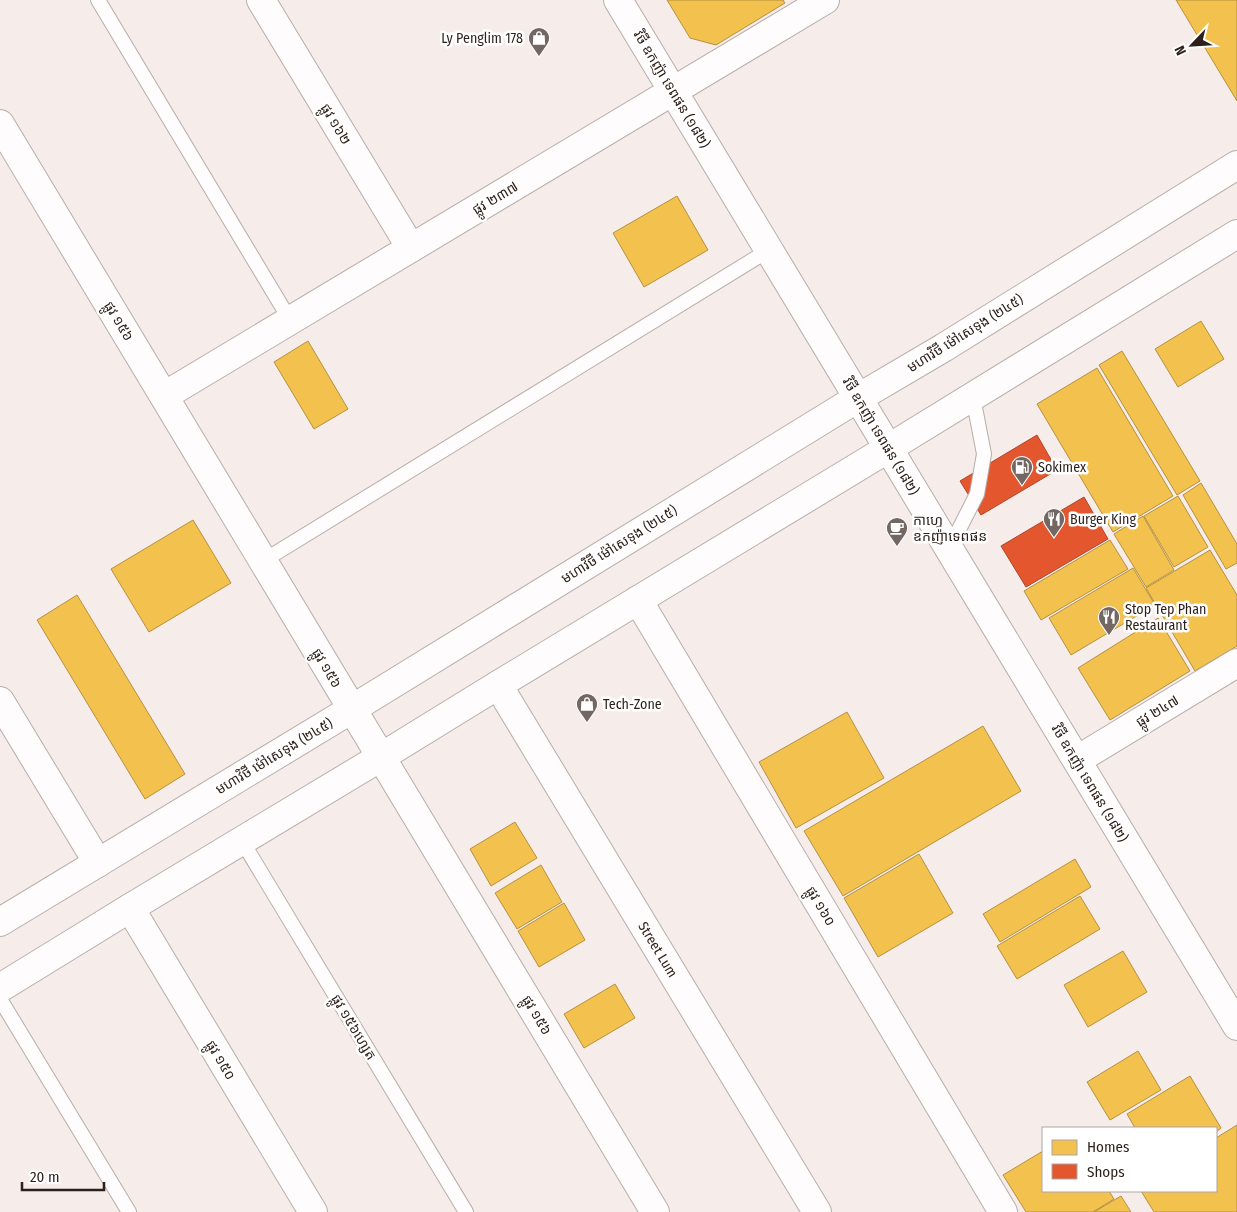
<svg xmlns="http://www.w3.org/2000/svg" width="1237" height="1212" font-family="'Fira Sans Condensed','Noto Sans Khmer',sans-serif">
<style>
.homes{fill:#f2c14e;stroke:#b7903e}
.shops{fill:#e4572e;stroke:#ad4628}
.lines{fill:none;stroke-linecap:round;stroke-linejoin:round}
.service-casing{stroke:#b7ada9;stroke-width:16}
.minor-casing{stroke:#b7ada9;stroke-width:30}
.tertiary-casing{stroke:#b7ada9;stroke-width:30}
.secondary-casing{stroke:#b7ada9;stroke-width:30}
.service{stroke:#fefcfc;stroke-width:14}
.minor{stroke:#fefcfc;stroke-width:28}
.tertiary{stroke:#fefcfc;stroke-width:28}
.secondary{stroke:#fefcfc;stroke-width:28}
.labels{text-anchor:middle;stroke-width:5;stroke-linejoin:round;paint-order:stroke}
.poi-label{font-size:14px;fill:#2d1f1a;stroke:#fff;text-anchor:start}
.street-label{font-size:14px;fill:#2d1f1a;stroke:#fff}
</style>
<rect width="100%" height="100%" fill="#f6edea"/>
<path class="homes" d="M667,0H783L785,3L716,45L690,38Z
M1176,0H1237V101Z
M677,196L708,250L644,287L613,233Z
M1201,321L1224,359L1178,387L1155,349Z
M308,341L348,409L314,429L274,362Z
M1122,351L1200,481L1177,495L1099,365Z
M1097,368L1173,496L1113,532L1037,404Z
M1201,483L1237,544V563L1226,569L1183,495Z
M1178,496L1208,547L1174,567L1144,516Z
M1143,516L1174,570L1146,587L1114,534Z
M193,520L231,583L149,632L111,569Z
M1110,540L1128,569L1041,620L1024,591Z
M1210,550L1237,595V646L1195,671L1146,588Z
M1133,568L1155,605L1071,655L1049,618Z
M77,595L185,774L145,799L37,620Z
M1158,618L1190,671L1110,720L1078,668Z
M847,712L884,778L796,828L759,762Z
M983,726L1021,791L843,896L804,831Z
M515,822L537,858L491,886L470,849Z
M919,854L953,913L878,957L844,898Z
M1075,859L1091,887L1000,942L983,914Z
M541,865L562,902L517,929L495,893Z
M1080,896L1100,929L1017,979L997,946Z
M564,903L585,940L539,967L518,931Z
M1123,951L1147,992L1088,1027L1064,985Z
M615,984L635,1018L584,1048L564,1014Z
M1138,1051L1161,1090L1110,1120L1087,1082Z
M1190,1076L1221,1128L1216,1132V1128H1135L1127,1114Z
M1237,1125V1212H1154L1141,1191H1216V1138Z
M1043,1151V1191H1109L1114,1199L1093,1212H1026L1003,1175Z
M1121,1196L1131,1212H1094Z"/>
<path class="shops" d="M1037,435L1057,470L981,515L960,481Z
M1084,497L1108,539L1026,587L1001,546Z"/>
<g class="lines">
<g class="service-casing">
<path id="service" d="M98,0L290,320
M949,549L977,494L984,454L973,397
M263,561L769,250
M242,841L466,1212
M0,999L129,1212"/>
</g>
<g class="minor-casing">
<g id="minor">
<path d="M261,0L411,248"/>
<path d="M0,124L655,1212"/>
<path d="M164,396L825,0"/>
<path d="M638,600L1003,1212"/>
<path id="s1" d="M498,685L817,1212"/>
<path d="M0,701L98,863"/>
<path d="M1077,760L1237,663"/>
<path d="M130,908L313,1212"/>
</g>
</g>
<g class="tertiary-casing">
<path id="tertiary" d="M618,0L1237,1026"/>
</g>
<g class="secondary-casing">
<path id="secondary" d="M0,922L352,709L858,398L943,348L1237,165
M0,988L130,908L381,757L498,685L889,448L1237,234"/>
</g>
<use href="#service" class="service"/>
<use href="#minor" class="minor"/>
<use href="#tertiary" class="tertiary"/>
<use href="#secondary" class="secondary"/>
</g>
<defs>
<g id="shop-pin" transform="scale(1.125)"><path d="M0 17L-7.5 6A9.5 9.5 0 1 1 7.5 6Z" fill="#736763" stroke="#fff"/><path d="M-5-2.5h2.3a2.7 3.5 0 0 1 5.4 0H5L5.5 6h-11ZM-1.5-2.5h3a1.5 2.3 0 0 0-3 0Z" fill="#fff"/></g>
<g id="fuel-pin" transform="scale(1.125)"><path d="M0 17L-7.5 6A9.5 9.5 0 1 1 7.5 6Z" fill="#736763" stroke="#fff"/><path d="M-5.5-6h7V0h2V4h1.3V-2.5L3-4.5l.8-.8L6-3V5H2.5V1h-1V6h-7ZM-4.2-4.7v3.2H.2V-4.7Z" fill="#fff"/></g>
<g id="restaurant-pin" transform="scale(1.125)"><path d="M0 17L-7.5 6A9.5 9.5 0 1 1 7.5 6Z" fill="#736763" stroke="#fff"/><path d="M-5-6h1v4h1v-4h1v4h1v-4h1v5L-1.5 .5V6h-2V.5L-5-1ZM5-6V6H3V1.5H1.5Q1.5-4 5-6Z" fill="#fff"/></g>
<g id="cafe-pin" transform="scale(1.125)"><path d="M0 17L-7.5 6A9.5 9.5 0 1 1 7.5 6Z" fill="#736763" stroke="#fff"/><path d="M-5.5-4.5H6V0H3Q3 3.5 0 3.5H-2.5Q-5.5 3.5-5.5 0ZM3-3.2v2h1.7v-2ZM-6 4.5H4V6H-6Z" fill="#fff"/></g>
</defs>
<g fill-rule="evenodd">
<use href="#shop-pin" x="539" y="38"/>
<use href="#fuel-pin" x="1022" y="467"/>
<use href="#restaurant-pin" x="1054" y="519"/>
<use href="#cafe-pin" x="897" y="528"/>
<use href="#restaurant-pin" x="1109" y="617"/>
<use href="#shop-pin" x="587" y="704"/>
</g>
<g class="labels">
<g class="poi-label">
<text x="523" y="43" text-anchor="end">Ly Penglim 178</text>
<text x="1038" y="472">Sokimex</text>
<text x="1070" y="524">Burger King</text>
<text x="913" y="525">កាហ្វេ<tspan x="913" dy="16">ឧកញ៉ាទេពផន</tspan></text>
<text x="1125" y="614">Stop Tep Phan<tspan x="1125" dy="16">Restaurant</tspan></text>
<text x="603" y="709">Tech-Zone</text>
</g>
<g class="street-label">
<text transform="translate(672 89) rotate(59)" y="5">វិថី ឧកញ៉ា ទេពផន (១៨២)</text>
<text transform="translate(336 124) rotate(59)" y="5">ផ្លូវ ១៦២</text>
<text transform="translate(495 198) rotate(-31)" y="5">ផ្លូវ ២៣៧</text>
<text transform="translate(119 321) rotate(59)" y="5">ផ្លូវ ១៥៦</text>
<text transform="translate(965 333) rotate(-32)" y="5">មហាវិថី ម៉ៅសេទុង (២៤៥)</text>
<text transform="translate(881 436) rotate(59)" y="5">វិថី ឧកញ៉ា ទេពផន (១៨២)</text>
<text transform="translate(619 544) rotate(-32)" y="5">មហាវិថី ម៉ៅសេទុង (២៤៥)</text>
<text transform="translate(327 668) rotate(59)" y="5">ផ្លូវ ១៥៦</text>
<text transform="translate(1157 711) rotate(-31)" y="5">ផ្លូវ ២៤៧</text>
<text transform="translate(274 756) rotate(-31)" y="5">មហាវិថី ម៉ៅសេទុង (២៤៥)</text>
<text transform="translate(1090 783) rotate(59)" y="5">វិថី ឧកញ៉ា ទេពផន (១៨២)</text>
<text transform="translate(821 906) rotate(59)" y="5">ផ្លូវ ១៦០</text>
<text dy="5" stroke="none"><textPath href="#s1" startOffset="309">Street Lum</textPath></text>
<text transform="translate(537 1015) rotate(59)" y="5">ផ្លូវ ១៥៦</text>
<text transform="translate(354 1027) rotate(59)" y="5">ផ្លូវ ១៥៦ហ្សេត</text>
<text transform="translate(221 1060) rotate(59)" y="5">ផ្លូវ ១៥០</text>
</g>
</g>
<rect x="1042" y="1127" width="175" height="65" fill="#ffffff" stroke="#aba5a3"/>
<rect x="1052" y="1140" width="25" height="15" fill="#f2c14e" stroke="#aba5a3"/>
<text x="1087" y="1152" font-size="15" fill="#2d1f1a">Homes</text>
<rect x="1052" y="1164" width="25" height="15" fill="#e4572e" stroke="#aba5a3"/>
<text x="1087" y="1177" font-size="15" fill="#2d1f1a">Shops</text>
<g transform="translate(1192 45) rotate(245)" stroke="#ffffff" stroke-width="4" paint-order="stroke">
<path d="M0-4L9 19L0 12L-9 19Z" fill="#2d1f1a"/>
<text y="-8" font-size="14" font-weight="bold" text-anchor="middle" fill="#2d1f1a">N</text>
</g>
<path d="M22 1182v8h82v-8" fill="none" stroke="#2d1f1a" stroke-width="2.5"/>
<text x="30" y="1182" font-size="15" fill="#2d1f1a" stroke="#ffffff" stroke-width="4" paint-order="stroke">20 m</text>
</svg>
